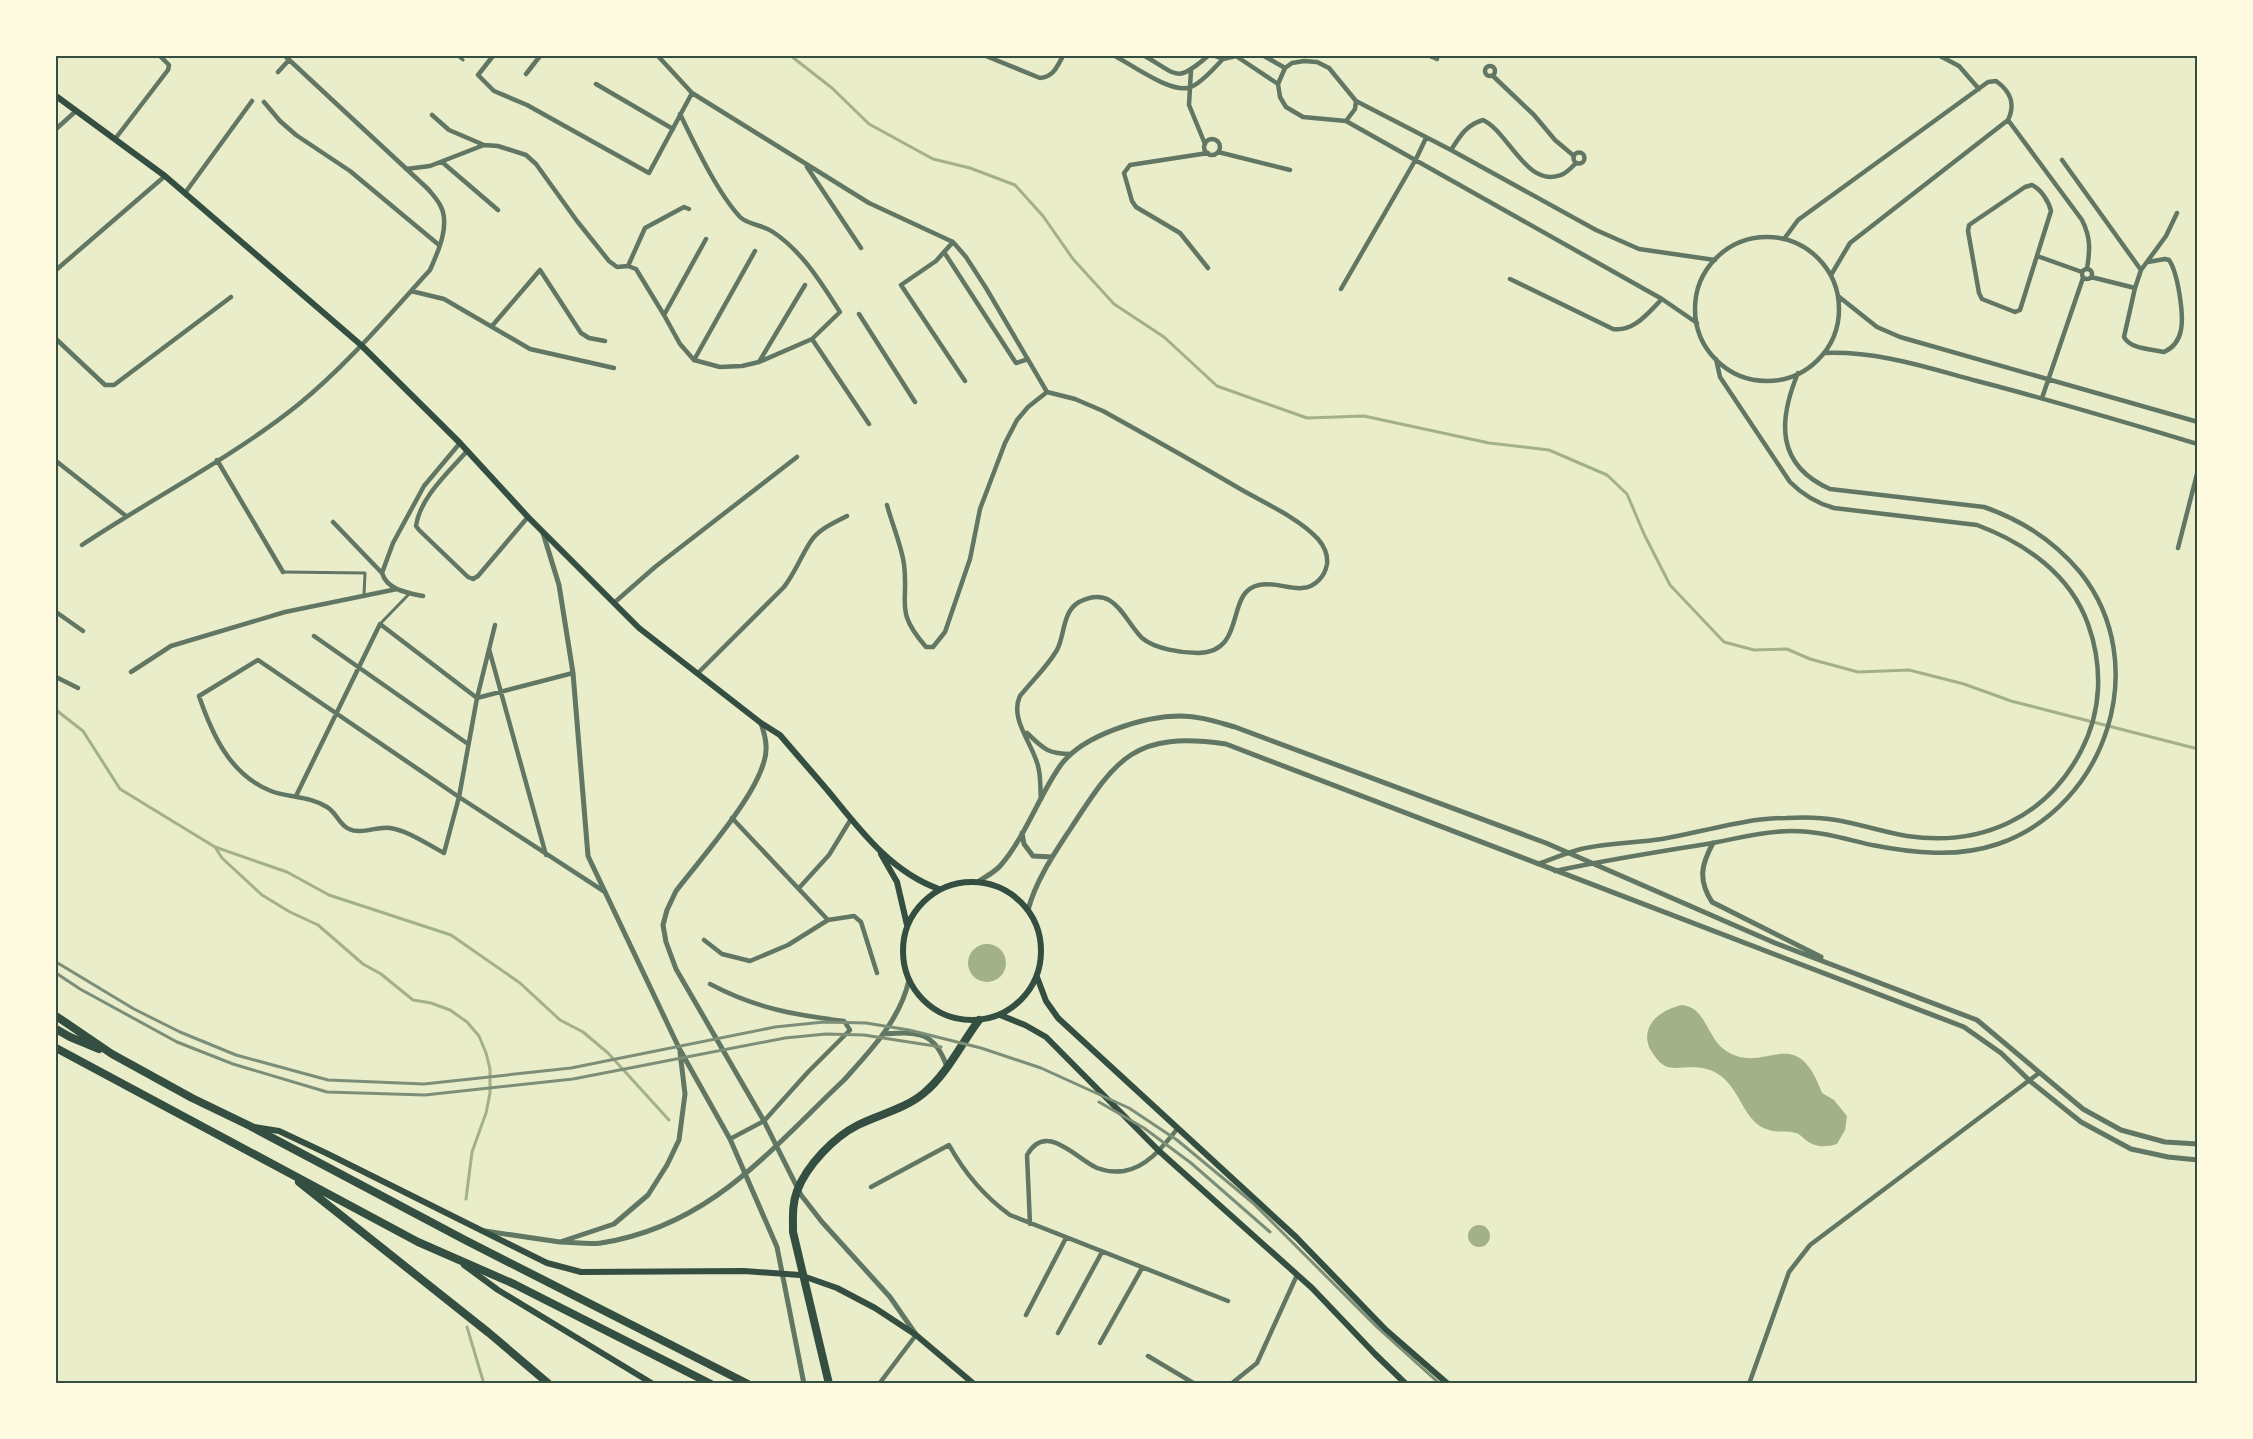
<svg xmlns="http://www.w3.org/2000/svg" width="2253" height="1439" font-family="'Fira Sans',sans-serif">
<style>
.water{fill:#a3b18a}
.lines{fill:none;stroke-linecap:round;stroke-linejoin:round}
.stream{stroke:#a3b18a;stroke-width:3}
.pedestrian{stroke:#617663;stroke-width:3}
.minor{stroke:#617663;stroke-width:4.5}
.tertiary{stroke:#617663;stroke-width:5}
.secondary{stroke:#344e41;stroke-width:6}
.motorway{stroke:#344e41;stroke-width:8}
.rail{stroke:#7c8e77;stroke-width:3}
.neatline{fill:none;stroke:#344e41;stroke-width:2}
</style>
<rect width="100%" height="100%" fill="#e9edc9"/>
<path class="water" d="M968 963a19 19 0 1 1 38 0a19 19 0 1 1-38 0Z
M1682,1005C1706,1007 1707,1038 1725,1050C1764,1078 1795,1019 1822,1093L1834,1100L1847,1116L1845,1130L1837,1144C1826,1147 1817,1148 1807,1141C1803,1138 1800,1134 1796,1133C1787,1130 1777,1133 1769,1130C1743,1123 1741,1088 1718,1074C1697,1061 1678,1072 1665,1066C1658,1062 1654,1055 1650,1049C1639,1025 1662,1009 1682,1005Z
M1468 1236a11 11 0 1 1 22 0a11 11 0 1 1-22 0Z"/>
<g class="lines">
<path class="stream" d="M791,56L832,88L869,124L933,159L970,168L1015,185L1043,216L1073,259L1114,304L1164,337L1217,386L1307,418L1364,416L1489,443L1549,450L1607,475L1627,494L1644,534L1670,585L1724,642L1754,650L1787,649L1810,659L1858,672L1909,670L1964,684L2011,701L2198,749
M56,710L83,731L120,789L215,847L287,872L329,895L451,935L520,983L560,1020L583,1032L608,1053L669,1120
M215,847L222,858L262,895L290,912L318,925L363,964L381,974L413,1000L431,1003L450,1010L467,1022L479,1036L486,1053L490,1069V1093L486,1113L472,1152L466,1199
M467,1327L484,1384"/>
<path class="pedestrian" d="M458,56L463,60
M283,572L365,573L364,595
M380,624L410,593"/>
<path class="minor" d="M493,56L478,75L494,91L527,105L649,173L692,93
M658,56L692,93L869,203L953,242L966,257L986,288L1047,392
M986,56L1040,78C1054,77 1057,66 1063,56
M1115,56C1132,65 1173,95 1191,87C1203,82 1214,68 1223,59
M1145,56C1179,76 1176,83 1208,56
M1215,56L1223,59L1236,56
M1236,56L1278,84
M1264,56L1285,68
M1430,56L1437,59
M1940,56L1959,66L1979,89
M1485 71a5 5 0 1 1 10 0a5 5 0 1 1-10 0Z
M1191,70L1189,105L1205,144
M278,72L289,60
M526,74L540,56
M1493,76L1534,115L1555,140L1574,156
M596,84L673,129
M1356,101L1355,109L1346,121L1303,117L1286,107L1280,97L1278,84L1285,68L1292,63L1304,61L1317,62L1329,68L1356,101L1451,150L1596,230L1639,249L1715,260
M264,102L280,121L296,135L350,171L439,245
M680,114C695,145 717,192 740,217C748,225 764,225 773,232C803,252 821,283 840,312L812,339L759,362L742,366L720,367L694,360
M432,115L449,130L484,145
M2008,120L2082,220C2091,238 2090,250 2087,269
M1346,121L1662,299L1697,323
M56,129L76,111
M115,139L168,70L169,65L160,56
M1204 147a8 8 0 1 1 16 0a8 8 0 1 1-16 0Z
M1451,150C1460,136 1466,125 1483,120C1509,132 1526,188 1561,175C1567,173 1572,167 1576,163
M1218,152L1290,170
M1573.5 158a5.5 5.5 0 1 1 11 0a5.5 5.5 0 1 1-11 0Z
M2062,160L2141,270
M442,162L498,210
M807,167L861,248
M406,169L430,166L484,145L498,146L526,155L536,164L577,221L609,261L617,267L628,266
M2032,185C2041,189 2049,202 2051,211L2020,310L2015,312L1982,299L1979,293L1968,231L1969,225L2025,187Z
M185,193L252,101
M1695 309a72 72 0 1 1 144 0a72 72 0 1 1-144 0Z
M1784,239L1798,220L1988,82L1996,81C2010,91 2016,103 2008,120L1850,243L1831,275
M953,242L936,261L901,285L965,381
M944,252L1016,363L1028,359
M2037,256L2082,272
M2148,262L2165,259L2169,260C2178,273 2184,315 2181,330C2179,340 2173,348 2164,352C2151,349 2130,349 2124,337L2135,288L2141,270L2166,236L2177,213
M628,266L636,269L664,315L680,344L694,360
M628,266L645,228L684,207L689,209
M1208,268L1180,233L1136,207L1132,201L1124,173L1130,165L1208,153
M2082 274a5 5 0 1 1 10 0a5 5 0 1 1-10 0Z
M56,270L165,176
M2091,277L2135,288
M1510,279L1613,329C1634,332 1648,313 1662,299
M1341,289L1416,159L1426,138
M411,291L444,299L530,349L614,368
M1838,296L1877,327L1900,337L2198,422
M859,314L915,402
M664,315L706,239
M492,326L540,270L581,333L589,338L605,341
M56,339L105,385H114L231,297
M812,339L869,424
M1824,353C1878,351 1925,367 1977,381C2051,400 2124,422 2198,444
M694,360L755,251
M759,362L805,285
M2042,398L2083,278
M467,451C449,472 420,497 416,526L419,530L468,577L473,579L478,576L528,517
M217,460L283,572
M56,461L126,516
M887,505C892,524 901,544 904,564C909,605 894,610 926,647H933L945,632L970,559L980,509L1005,443L1017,420L1028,407L1047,392
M333,522L382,573
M82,545C154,497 232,458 299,404C347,365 388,316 430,270C438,252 451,224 440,205C437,199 432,194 428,189L285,56
M2178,548L2198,470
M423,596C408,593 387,590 382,573L393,543L424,486L460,443
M615,602L655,567L797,457
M56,612L83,631
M495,625L477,698L459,797L444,853C427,844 409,831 390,828C377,826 361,835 349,829C339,825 337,813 327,807C310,796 289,798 271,791C230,775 212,734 199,696L258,660L459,797L605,892
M314,636L468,744
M489,649L546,855
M131,672L171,646L285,612L397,589
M698,673L784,587C795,573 801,556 811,541C819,529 834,523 847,516
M56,677L78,688
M1027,733C1043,748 1047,754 1071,754
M296,796L380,624L477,698L573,673
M1041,799C1040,788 1041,776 1038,766C1033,744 1009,719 1020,696C1032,681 1047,667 1057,650C1065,635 1062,612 1079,602C1115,584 1123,619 1142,638C1155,649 1182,653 1198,653C1248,652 1224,592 1259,585C1279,580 1302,598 1319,580C1324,575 1326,570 1327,564C1328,555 1324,546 1318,539C1300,519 1265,503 1242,490C1196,463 1150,437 1103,411L1075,399L1047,392
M732,818L828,920
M1538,864C1552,859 1566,853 1581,849C1607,843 1635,843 1662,839C1703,832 1745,818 1786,818C1803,817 1820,817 1836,820C1860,824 1883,832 1907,836C1981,847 2046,818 2081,751C2102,711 2103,666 2088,624C2070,574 2025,543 1977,525L1834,508C1816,503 1803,495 1790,482L1720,377L1716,359
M1555,871C1606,860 1656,852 1707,844C1735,839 1764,831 1792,831C1820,831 1845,839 1872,845C1913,853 1957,858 1998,844C2106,807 2154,664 2080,572C2054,541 2022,520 1984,507L1830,489C1776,465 1778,421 1798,373
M799,888L829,855L851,819
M704,940L722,954L750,961L788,945L828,920L854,916L861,922L877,973
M710,984C755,1008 794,1015 844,1021L850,1030L808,1072L764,1121L730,1139
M871,1187L949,1145C964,1172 985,1197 1010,1215L1228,1301
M1030,1224L1027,1155C1046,1121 1075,1158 1097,1168C1105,1171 1116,1172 1124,1171C1148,1167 1164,1145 1178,1128
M1026,1315L1066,1238
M1058,1333L1102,1252
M1100,1343L1142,1268
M1148,1356L1195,1384
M879,1384L916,1335
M1231,1384L1257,1363L1297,1275
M1749,1384L1789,1272L1810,1245L2039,1073"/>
<path class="tertiary" d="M543,533L559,585L573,673L588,856L679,1048L730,1139L777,1247L804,1384
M761,723C763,730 766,738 766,746C769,784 700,859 676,891L667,910L663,925L666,942L676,969L764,1121L801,1195L822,1222L890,1297L915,1333
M1022,833L1024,844L1033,856L1052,857
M1713,843C1701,865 1698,880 1712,902L1821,957
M979,881C987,876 995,872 1001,865C1025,837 1039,796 1060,766C1082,735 1144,716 1181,716C1200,716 1217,722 1235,727L1546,843L1775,943L1977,1020L2083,1109L2121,1130L2165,1142L2198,1144
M1028,910C1036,880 1054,854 1071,828C1117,757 1135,731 1226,744L1964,1027L2001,1053L2030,1081L2081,1122L2131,1149L2168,1157L2198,1160
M883,1034C918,1032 934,1030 947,1067
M485,1231L560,1242L614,1224L648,1195L667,1165L679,1140L685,1094L680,1052
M560,1242C573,1242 588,1245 601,1243C710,1226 769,1151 844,1080C871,1050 900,1020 909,980"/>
<path class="secondary" d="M56,96L165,176L361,345L460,443L528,517L639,628L761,723L780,735C796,754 813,773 829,792C860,830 891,872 939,889
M881,854L897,882L907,925
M903 951a69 69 0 1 1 138 0a69 69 0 1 1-138 0Z
M1037,977L1046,1001L1058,1018L1296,1237L1386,1330L1448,1384
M1000,1015L1025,1025L1046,1037L1159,1151L1312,1288L1375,1354L1406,1384
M254,1127L279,1131L326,1153L547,1263L581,1272L744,1271L800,1275L837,1288L875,1308L916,1335L974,1384
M464,1265L498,1290L653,1384"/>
<path class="motorway" d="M56,1016L112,1054L192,1098L250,1126L465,1240L748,1384
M56,1029L70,1037L99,1049
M56,1048L418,1242L514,1284L711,1384
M299,1182L489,1333L549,1384
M829,1384L793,1232C793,1218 792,1204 797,1191C807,1165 834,1137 858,1125C880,1114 905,1109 924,1093C947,1074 961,1044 979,1020"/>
<path class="rail" d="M56,962L134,1009L180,1032L236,1055L328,1080L424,1084L571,1068L775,1027L824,1022L866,1023L909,1030L981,1048L1041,1068L1129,1108L1177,1140L1253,1203L1378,1328L1440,1384
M56,973L80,989L177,1042L233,1064L327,1092L425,1095L573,1079L785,1038L826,1034L864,1035L941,1047
M1099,1102L1144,1128L1191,1163L1270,1232"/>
</g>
<rect width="2253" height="1439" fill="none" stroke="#fefae0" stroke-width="114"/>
<rect x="57" y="57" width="2139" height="1325" class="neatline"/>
</svg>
